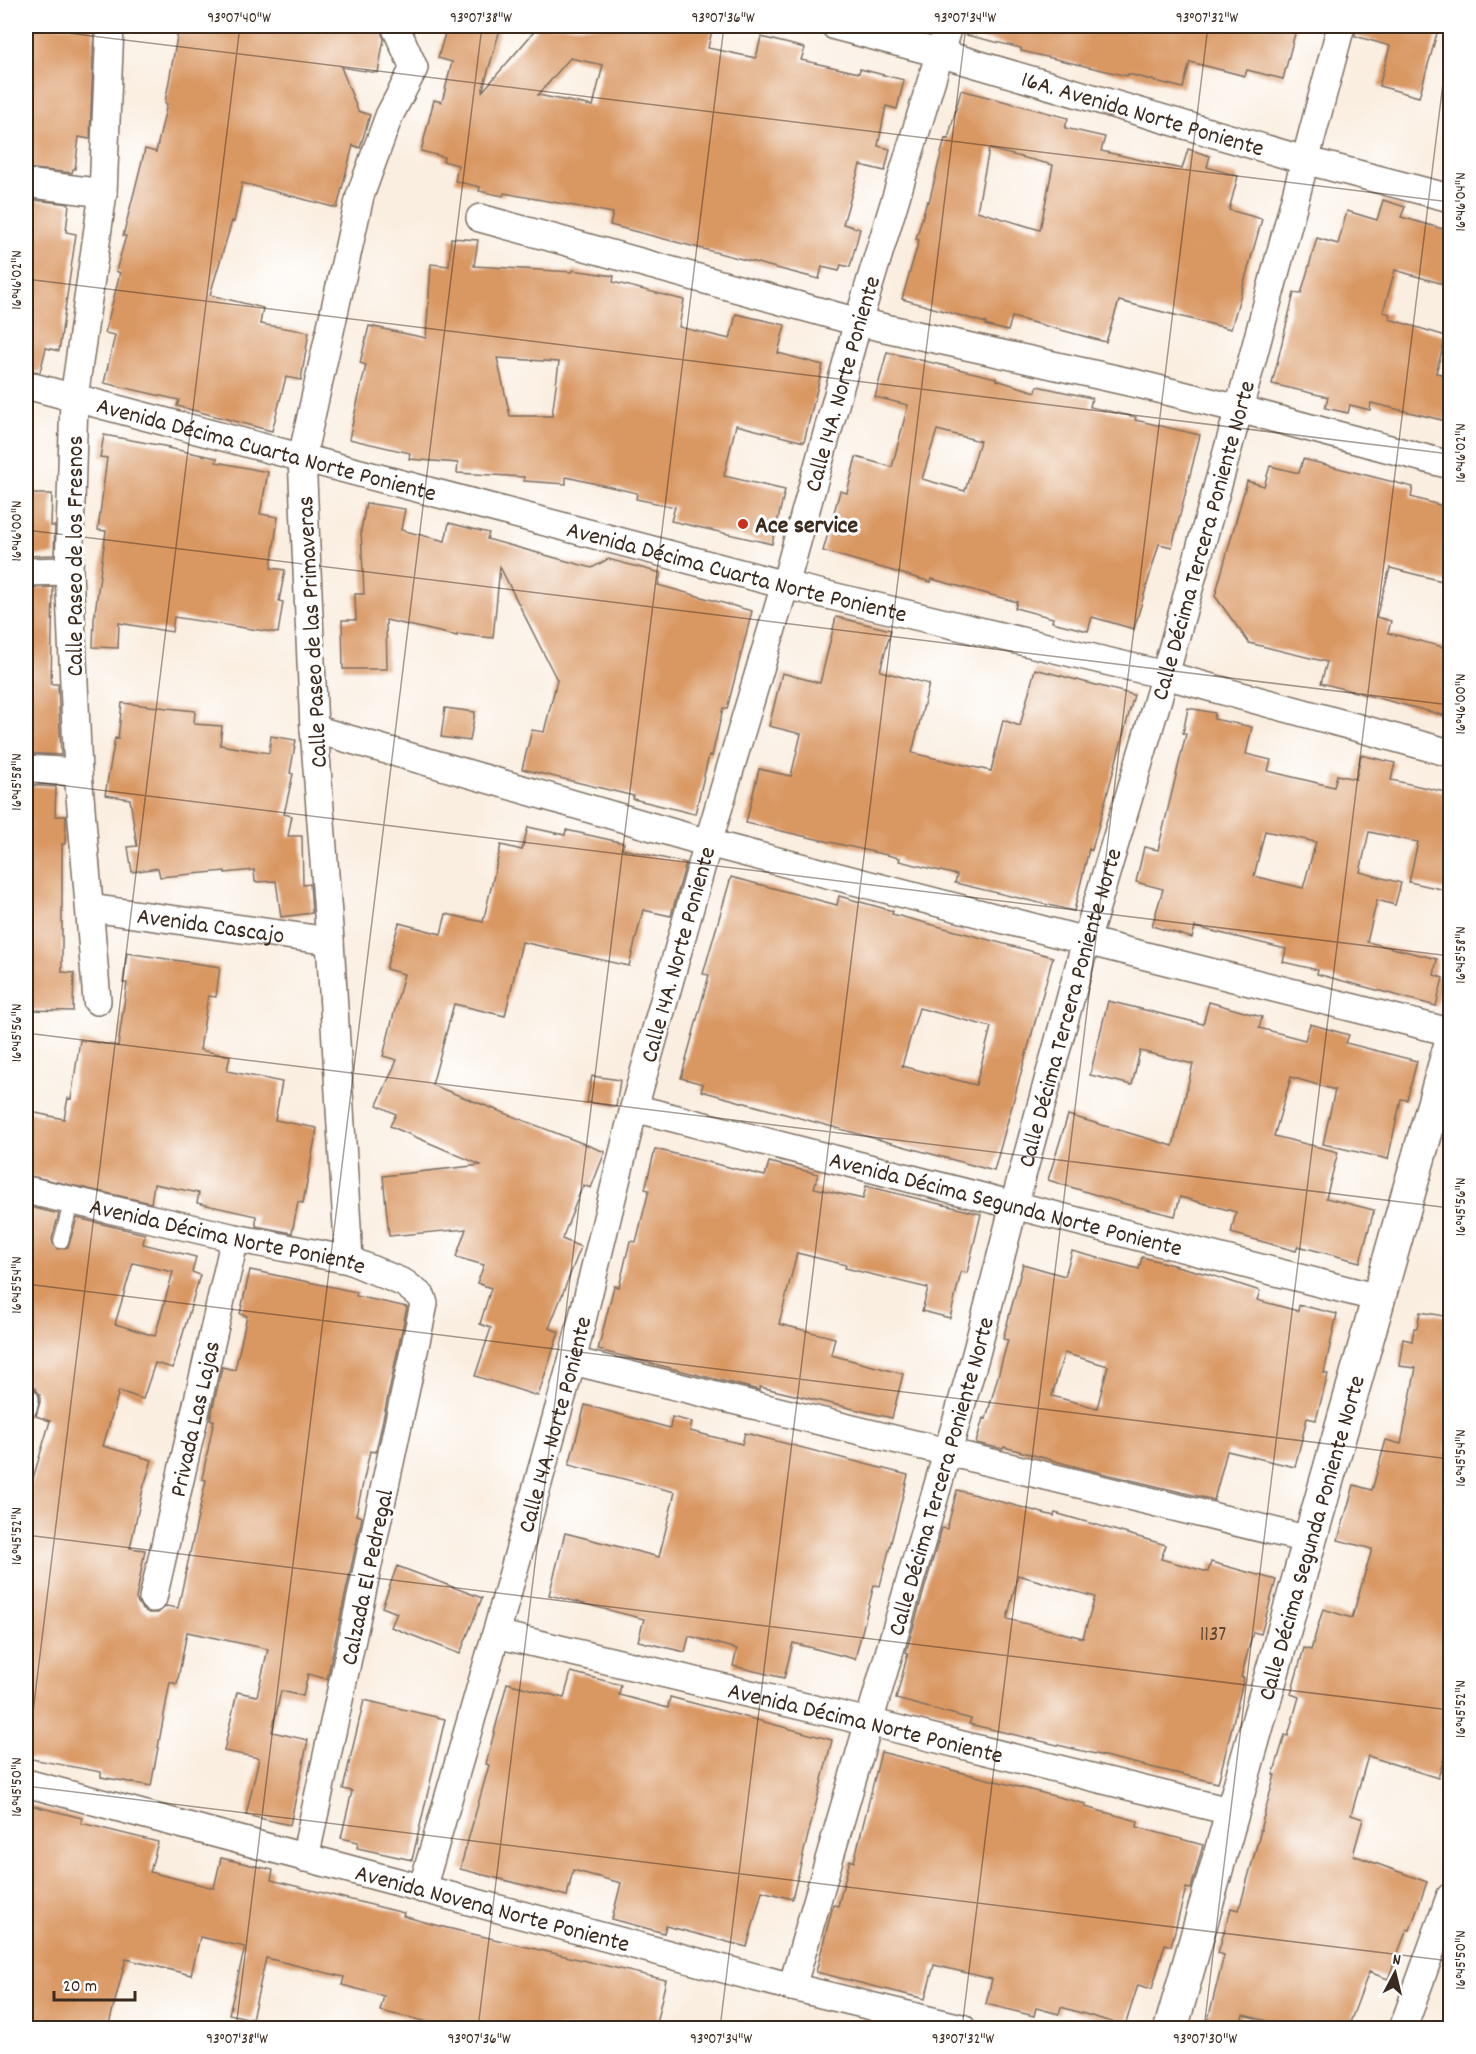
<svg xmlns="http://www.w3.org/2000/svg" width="1476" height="2054" font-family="Dekko,sans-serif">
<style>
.building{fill:#d99762;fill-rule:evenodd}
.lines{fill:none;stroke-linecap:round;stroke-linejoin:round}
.service-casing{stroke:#7e6f62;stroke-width:16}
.pedestrian-casing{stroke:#7e6f62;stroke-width:24}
.minor-casing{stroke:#7e6f62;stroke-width:30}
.tertiary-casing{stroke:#7e6f62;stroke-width:36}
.service{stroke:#fff;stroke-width:14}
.pedestrian{stroke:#fff;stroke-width:21}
.minor{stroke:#fff;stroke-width:27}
.tertiary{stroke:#fff;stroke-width:33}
.ticks{fill:none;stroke:#3b2a1e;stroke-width:1.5;stroke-opacity:0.45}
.poi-dot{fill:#c8321e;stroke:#fff;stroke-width:2}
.labels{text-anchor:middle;stroke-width:6;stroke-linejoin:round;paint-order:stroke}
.number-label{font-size:21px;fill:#62452f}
.street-label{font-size:24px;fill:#3b2a1e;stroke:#fff}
.poi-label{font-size:24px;font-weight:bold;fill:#3b2a1e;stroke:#fff;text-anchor:start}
.neatline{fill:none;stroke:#3b2a1e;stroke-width:2}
.ticks-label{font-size:15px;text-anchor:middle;fill:#3b2a1e}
</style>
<rect width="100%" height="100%" fill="#fff"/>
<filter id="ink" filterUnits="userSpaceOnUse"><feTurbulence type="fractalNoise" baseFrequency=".0167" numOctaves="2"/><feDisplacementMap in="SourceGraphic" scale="12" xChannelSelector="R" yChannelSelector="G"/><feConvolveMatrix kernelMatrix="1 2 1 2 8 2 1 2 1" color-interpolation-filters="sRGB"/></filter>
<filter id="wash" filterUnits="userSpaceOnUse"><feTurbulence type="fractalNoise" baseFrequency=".008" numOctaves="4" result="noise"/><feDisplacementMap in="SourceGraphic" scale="24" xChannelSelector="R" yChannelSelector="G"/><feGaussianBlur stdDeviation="1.35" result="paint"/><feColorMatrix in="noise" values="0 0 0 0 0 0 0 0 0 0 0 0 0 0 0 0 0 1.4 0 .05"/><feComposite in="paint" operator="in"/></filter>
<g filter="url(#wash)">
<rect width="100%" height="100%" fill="#faeee0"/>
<g id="blocks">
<path class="building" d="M32,26H94L90,139L79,137L75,169H73L72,173L26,168V79L28,59H26V28L32,29Z
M179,26H379L384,39L378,73L341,67L358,111L370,115L360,148L353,145L337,208L242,183L234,222L232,221L210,295L263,308L260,324L309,332L301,380L286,377L272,431L177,406L179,400L104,383L115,335L105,333L120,273L116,271L126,236H123L145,149L156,152L167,104L165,103Z
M447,26H501L482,92L539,26H713L708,48L756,58L761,37L805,48L801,60L859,73L860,69L904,80L897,109L886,106L878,146L890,149L885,171L860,165L843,224L860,229L850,267L841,265L839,271L822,267L819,279L610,225L613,213L504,193L503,196L479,191L480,187L455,181L458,165L443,161L444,157L421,151L434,100L442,102L452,62L438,58ZM570,58L603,65L593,106L538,95Z
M963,26H1297L1283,79L1247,70L1245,76L1190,62L1183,88L1128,74L1127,76L1021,51V48L962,34Z
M1356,26H1439L1419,97L1379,86L1390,46L1355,36Z
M961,90L1068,118L1065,128L1105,137L1101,151L1182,169L1188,149L1210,156L1207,167L1238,176L1229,210L1262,219L1231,329L1119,301L1106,342L1012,317L1008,331L985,325L986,323L902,299L919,240L916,239L927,201L929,202L945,138L948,139ZM989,149L1053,165L1040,230L977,211Z
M26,199L69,204L66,232L76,234L59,351L46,348L40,372L26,370Z
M1383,200L1405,207L1401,217L1450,231V286L1395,270L1383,312L1390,314L1389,319L1446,336L1436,373L1450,376V422L1371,403L1370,410L1350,405L1348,413L1325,408L1328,397L1272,384L1294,293L1301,294L1317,238L1338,244L1347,211L1377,220Z
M451,238L478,240L474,266L573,272V270L614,276L613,282L684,300L679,327L730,339L736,314L785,325L778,353L823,365L804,442L736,425L724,476L785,490L772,544L671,521L675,507L636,499L637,493L566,477V484L524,481V477L457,473L458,463L409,459L410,453L349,439L366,365L360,363L369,326L426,338L431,264L449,266ZM497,358L559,362L552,416H510Z
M887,352L996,378V380L1036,392L1037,386L1092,398L1090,407L1136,417L1135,420L1200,435L1172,547L1159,544L1134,629L1092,617L1088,631L1052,622L1053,618L1015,608L1017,602L932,579L931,582L823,551L840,491L847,493L856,457L892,467L908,405L875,397ZM937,430L980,441L965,491L922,479Z
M104,435L169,447L168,448L217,458L216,462L268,472L260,514L278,517L271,568L285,570L279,601L283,602L278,633L174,617L172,632L119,623L118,648L93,647L94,620L106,531L98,530L107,458L100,457Z
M1303,459L1413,487L1411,497L1450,508V583L1390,568L1376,617L1391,621L1388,633L1447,648L1445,657L1450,658V717L1321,683L1327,662L1249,643L1215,596L1247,481L1264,486L1270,466L1299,473Z
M26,494H52L51,526H55L54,555L26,556Z
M366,503L405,509L401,530L445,541L449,523L489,533L487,539L592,568L608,559L661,573L658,585L752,611L727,709L723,708L712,756L709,755L695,814L633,799L634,796L522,769L532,730L544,732L557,680L500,567L493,638L457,634V636L386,620L387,669H343L342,620H356L355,594H364L361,530Z
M53,587L51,684H58L61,755L26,753V588Z
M836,617L891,630L880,671L929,684L912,753L991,771L1003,720L1020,726L1035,669L1134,695L1092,850L1089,849L1074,911L955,883L957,875L899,861L900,858L746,823L759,769L791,776L801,734L769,726L782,673L820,683Z
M122,703L195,711L194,724L222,726L220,745L269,753L271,736L296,740L290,773L293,774L284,814L292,816L288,836H302L303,885L310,884L312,913L281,917L276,881L255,882L254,870L225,873V871L160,877L158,868L132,872L128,847L137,846L130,799L105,795L115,738L118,739Z
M445,708L475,712L470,741L441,737Z
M1188,708L1215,713L1214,719L1252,727L1246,754L1271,760L1268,771L1334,787L1337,775L1356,779L1361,755L1395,763L1391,780L1450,793V891L1409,882L1418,842L1369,832L1360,872L1401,883L1395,905L1377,900L1367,942L1437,959L1434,975L1443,978L1436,1006L1317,974L1318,970L1283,962L1286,949L1195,927L1192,938L1152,926L1163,889L1136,882L1144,847L1158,850L1186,734L1183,733ZM1265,831L1316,842L1303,888L1254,876Z
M26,785L56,787L55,816H66L65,844H62V972L74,973L73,1011L26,1010Z
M528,827L565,835L566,830L624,843L622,849L686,863L671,916L643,910L629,966L522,942L505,1016L454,1004L432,1085L605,1152L591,1188L583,1185L562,1239L581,1247L549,1328L559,1332L538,1396L475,1376L491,1328L480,1324L491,1288L477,1283L484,1265L456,1257L466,1229L389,1236L383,1176L481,1165L390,1126L396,1114L377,1105L397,1060L383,1056L404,974L386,969L399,923L441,934L446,914L483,922L501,845L522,850Z
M731,877L837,905L839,896L893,911L892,914L1053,957L994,1171L701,1091L703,1084L681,1078L709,975L703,974ZM919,1008L991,1027L976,1085L902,1066Z
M127,953L220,967L216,997L208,996L200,1050L230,1056L227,1071L282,1082L275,1120L317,1128L303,1203L298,1202L292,1233L256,1226V1216L197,1203L199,1193L154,1184L151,1203L26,1175V1111L64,1119L68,1098L71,1099L80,1040L118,1046L127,983H123Z
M1108,1001L1203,1024L1209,1002L1262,1017L1259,1028L1305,1040L1310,1024L1349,1035L1346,1043L1417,1061L1407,1100L1401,1099L1388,1159L1323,1144L1335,1090L1291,1077L1274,1136L1338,1152L1326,1198L1374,1210L1360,1262L1298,1246L1296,1251L1231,1233L1236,1212L1180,1197L1175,1216L1122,1203L1048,1180L1068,1115L1173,1146L1193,1064L1140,1051L1132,1085L1090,1075Z
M592,1076L620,1080L616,1107L587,1102Z
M655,1149L765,1176L769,1162L818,1174L814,1188L863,1199L866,1186L981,1214L967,1273L961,1272L950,1318L922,1311L928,1288L845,1268L846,1265L797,1253L779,1324L835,1338L831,1355L903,1374L892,1418L760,1387L759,1390L598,1350L614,1286L619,1287L630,1241L636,1242L649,1190L645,1189Z
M26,1206L59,1214L52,1239L53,1244L58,1249L68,1247L77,1218L145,1234L143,1244L196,1257L192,1272L200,1275L173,1368L155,1363L143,1399L119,1391L103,1446L152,1460L143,1489L130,1548L145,1550L136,1599L142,1609L149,1613H158L166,1606L178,1608L206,1480L202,1479L214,1420H210L222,1367L235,1370L247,1316L240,1314L250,1270L357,1292L356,1296L407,1307L376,1452L370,1451L356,1515L362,1517L327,1679L308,1674L303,1696L281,1691L272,1732L308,1740L290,1825L246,1815L259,1758L224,1751L237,1692L257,1696L268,1649L187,1632L177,1684L170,1682L151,1786L101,1777V1772L26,1758V1502L50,1421L36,1416L40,1402V1395L35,1388L26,1386ZM133,1263L173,1272L155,1336L115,1324Z
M1072,1251L1139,1269L1142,1257L1211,1275L1260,1291L1257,1300L1298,1311L1299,1305L1337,1314L1324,1373L1328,1374L1316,1420L1307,1418L1295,1467L1227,1451L1214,1500L1081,1468L1004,1447L1003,1449L976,1443L983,1418L986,1419L1008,1340L1003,1339L1023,1264L1065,1276ZM1064,1353L1108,1366L1097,1408L1052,1396Z
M1420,1312L1450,1317V1430L1446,1452L1450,1453V1739L1438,1778L1368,1756L1351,1815L1363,1819L1353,1855L1427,1882L1410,1930L1407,1929L1388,1979L1369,1972L1348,2028H1283L1284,2025L1243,2015L1239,2028H1206L1224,1955L1218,1953L1231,1908L1239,1910L1261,1830H1260L1275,1775H1273L1285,1735L1288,1736L1299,1697L1291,1694L1304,1648L1311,1650L1323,1609L1352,1618L1372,1549L1338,1540L1354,1485L1372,1490L1386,1440L1401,1444L1416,1368L1399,1366L1403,1339L1412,1341L1414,1328H1417Z
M585,1405L670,1428L672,1417L692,1422L690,1431L742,1444L745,1433L908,1475L880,1586L874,1585L855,1659L793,1643L784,1678L733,1666L737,1649L689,1636L685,1652L638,1641L644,1619L549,1595L565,1533L659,1557L675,1492L569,1465Z
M957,1490L1054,1516L1055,1513L1166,1545L1161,1559L1208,1572L1211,1562L1276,1580L1261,1634L1253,1632L1241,1677L1244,1678L1218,1783L969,1724L971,1719L896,1699L908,1653L906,1652L909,1642L942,1528L947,1529ZM1018,1575L1095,1597L1083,1638L1007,1619Z
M397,1566L482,1598L460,1654L391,1627L397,1613L382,1607Z
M571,1672L621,1685L619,1695L668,1708L670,1697L832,1740L792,1899L762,1891L747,1947L666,1926L664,1933L612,1919L621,1883L573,1870L567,1896L460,1869L489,1765L486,1764L507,1683L564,1698Z
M364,1700L445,1719L412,1860L357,1848L358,1842L341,1838L352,1791L343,1789Z
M881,1752L1086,1804L1085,1807L1138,1821L1137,1827L1203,1845L1191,1889L1186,1888L1171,1946L1165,1944L1152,1989L1138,1985L1125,2026L1061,2007L1059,2014L1036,2008L1034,2016L986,2004L992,1979L934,1965L925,1999L816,1972L833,1905L838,1906L850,1860L854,1862Z
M26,1804L82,1818L81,1823L158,1842L150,1872L214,1888L221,1858L273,1870L271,1880L404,1913L403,1916L439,1926L666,1980L655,2028H454L380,2011L384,1996L342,1985L344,1977L266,1958L252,2019L229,2014L245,1947L200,1937L191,1975L126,1959L108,2028H26Z"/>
</g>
</g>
<g filter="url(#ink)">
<use href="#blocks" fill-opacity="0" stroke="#7e6f62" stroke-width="1.5"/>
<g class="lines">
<g class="service-casing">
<path id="service" d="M61,1241L72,1200"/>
</g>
<g class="pedestrian-casing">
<path id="pedestrian" d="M26,1399H28L26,1408"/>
</g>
<g class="minor-casing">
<g id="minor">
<path id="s1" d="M835,26L939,53L1304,160L1450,198"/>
<path d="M26,183L103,193"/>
<path d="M480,218L858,322L1138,384L1239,409L1450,465"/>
<path id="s2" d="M26,385L785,585L1165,675L1450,753"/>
<path d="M26,572L69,571"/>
<path d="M314,729L708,843L1086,941L1450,1032"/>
<path d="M26,769L78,772"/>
<path id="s3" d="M90,908L330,941"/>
<path d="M97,1001L78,772L69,571L74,398L103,193L110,26"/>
<path id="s4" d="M634,1108L1378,1298"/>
<path id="s5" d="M26,1190L235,1238L349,1260L404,1283L422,1297L424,1304L305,1858"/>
<path d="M349,1260L330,941L314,729L302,457L360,196L389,116L414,68L395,26"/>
<path d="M572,1361L1310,1540"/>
<path id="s6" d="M153,1598L235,1238"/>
<path id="s7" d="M496,1634L869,1722L1233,1812"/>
<path id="s8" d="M26,1783L792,1987L962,2028"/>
<path id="s9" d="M422,1889L496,1634L572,1361L634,1108L708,843L785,585L858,322L948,26"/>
<path id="s10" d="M792,1987L976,1354L1014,1205L1086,941L1165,675L1239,409L1341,26"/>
<path d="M1403,2028L1450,1897"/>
</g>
</g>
<g class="tertiary-casing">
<g id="tertiary">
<path id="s11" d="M1171,2028L1450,1047"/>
</g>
</g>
<use href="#service" class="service"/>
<use href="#pedestrian" class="pedestrian"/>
<use href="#minor" class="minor"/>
<use href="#tertiary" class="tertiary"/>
</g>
</g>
<path class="ticks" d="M26,28L1450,202M26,279L1450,454M26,530L1450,705M26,781L1450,956M26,1033L1450,1208M26,1284L1450,1459M26,1535L1450,1710M26,1769L240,26M26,1786L1450,1961M236,2028L482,26M478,2028L724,26M720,2028L966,26M962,2028L1208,26M1204,2028L1450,26M1446,2028L1450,1992"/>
<circle class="poi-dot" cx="743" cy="524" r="6"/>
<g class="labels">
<g class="number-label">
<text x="1213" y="1640">1137</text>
</g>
<g class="street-label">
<text dy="8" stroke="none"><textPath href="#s1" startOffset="320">16A. Avenida Norte Poniente</textPath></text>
<text dy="8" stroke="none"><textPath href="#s9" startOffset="1563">Calle 14A. Norte Poniente</textPath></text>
<text dy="8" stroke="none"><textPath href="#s2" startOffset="249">Avenida Décima Cuarta Norte Poniente</textPath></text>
<text dy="8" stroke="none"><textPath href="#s10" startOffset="1504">Calle Décima Tercera Poniente Norte</textPath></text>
<text transform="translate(74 556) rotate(-90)" y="8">Calle Paseo de los Fresnos</text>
<text dy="8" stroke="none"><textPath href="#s2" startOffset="735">Avenida Décima Cuarta Norte Poniente</textPath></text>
<text transform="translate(311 632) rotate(-93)" y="8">Calle Paseo de las Primaveras</text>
<text dy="8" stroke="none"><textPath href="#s3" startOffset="122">Avenida Cascajo</textPath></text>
<text dy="8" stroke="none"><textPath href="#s9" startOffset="969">Calle 14A. Norte Poniente</textPath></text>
<text dy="8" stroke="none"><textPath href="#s10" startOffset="1018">Calle Décima Tercera Poniente Norte</textPath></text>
<text dy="8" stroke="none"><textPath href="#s4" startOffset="384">Avenida Décima Segunda Norte Poniente</textPath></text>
<text dy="8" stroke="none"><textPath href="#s5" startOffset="207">Avenida Décima Norte Poniente</textPath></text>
<text dy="8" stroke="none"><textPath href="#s6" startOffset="184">Privada Las Lajas</textPath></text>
<text dy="8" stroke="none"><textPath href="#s9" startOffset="483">Calle 14A. Norte Poniente</textPath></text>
<text dy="8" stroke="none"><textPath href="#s10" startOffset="532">Calle Décima Tercera Poniente Norte</textPath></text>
<text dy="8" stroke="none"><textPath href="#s11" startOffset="510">Calle Décima Segunda Poniente Norte</textPath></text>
<text transform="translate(366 1577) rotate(-78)" y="8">Calzada El Pedregal</text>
<text dy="8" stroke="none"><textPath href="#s7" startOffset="380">Avenida Décima Norte Poniente</textPath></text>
<text dy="8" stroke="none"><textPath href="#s8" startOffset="483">Avenida Novena Norte Poniente</textPath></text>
</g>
<g class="poi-label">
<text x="755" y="532">Ace service</text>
</g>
</g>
<rect width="1476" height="2054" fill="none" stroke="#fff" stroke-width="66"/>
<g transform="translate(1395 1973) rotate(7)" stroke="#ffffff" stroke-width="4.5" paint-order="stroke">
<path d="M0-4.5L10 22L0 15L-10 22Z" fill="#3b2a1e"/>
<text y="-9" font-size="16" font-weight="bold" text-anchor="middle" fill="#3b2a1e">N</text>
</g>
<path d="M54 1991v9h81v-9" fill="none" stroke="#3b2a1e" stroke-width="3"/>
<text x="63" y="1991" font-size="18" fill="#3b2a1e" stroke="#ffffff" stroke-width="4.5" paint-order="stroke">20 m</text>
<rect x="33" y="33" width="1410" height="1988" class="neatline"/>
<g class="ticks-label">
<text x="239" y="22">93°07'40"W</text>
<text x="481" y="22">93°07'38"W</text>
<text x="723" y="22">93°07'36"W</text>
<text x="965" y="22">93°07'34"W</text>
<text x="1207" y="22">93°07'32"W</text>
<text transform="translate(1460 202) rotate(-90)" y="5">16°46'04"N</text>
<text transform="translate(16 280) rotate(-90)" y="5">16°46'02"N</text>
<text transform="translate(1460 453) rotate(-90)" y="5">16°46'02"N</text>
<text transform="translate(16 531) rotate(-90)" y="5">16°46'00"N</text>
<text transform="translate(1460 704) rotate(-90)" y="5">16°46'00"N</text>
<text transform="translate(16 782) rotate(-90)" y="5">16°45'58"N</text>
<text transform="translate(1460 955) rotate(-90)" y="5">16°45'58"N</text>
<text transform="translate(16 1033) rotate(-90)" y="5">16°45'56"N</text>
<text transform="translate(1460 1207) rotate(-90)" y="5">16°45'56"N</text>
<text transform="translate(16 1285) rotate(-90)" y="5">16°45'54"N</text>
<text transform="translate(1460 1458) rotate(-90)" y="5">16°45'54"N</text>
<text transform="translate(16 1536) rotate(-90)" y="5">16°45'52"N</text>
<text transform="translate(1460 1709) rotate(-90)" y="5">16°45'52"N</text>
<text transform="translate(16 1787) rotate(-90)" y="5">16°45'50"N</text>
<text transform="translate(1460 1960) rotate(-90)" y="5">16°45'50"N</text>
<text x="237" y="2043">93°07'38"W</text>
<text x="479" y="2043">93°07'36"W</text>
<text x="721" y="2043">93°07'34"W</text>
<text x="963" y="2043">93°07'32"W</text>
<text x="1205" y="2043">93°07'30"W</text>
</g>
</svg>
